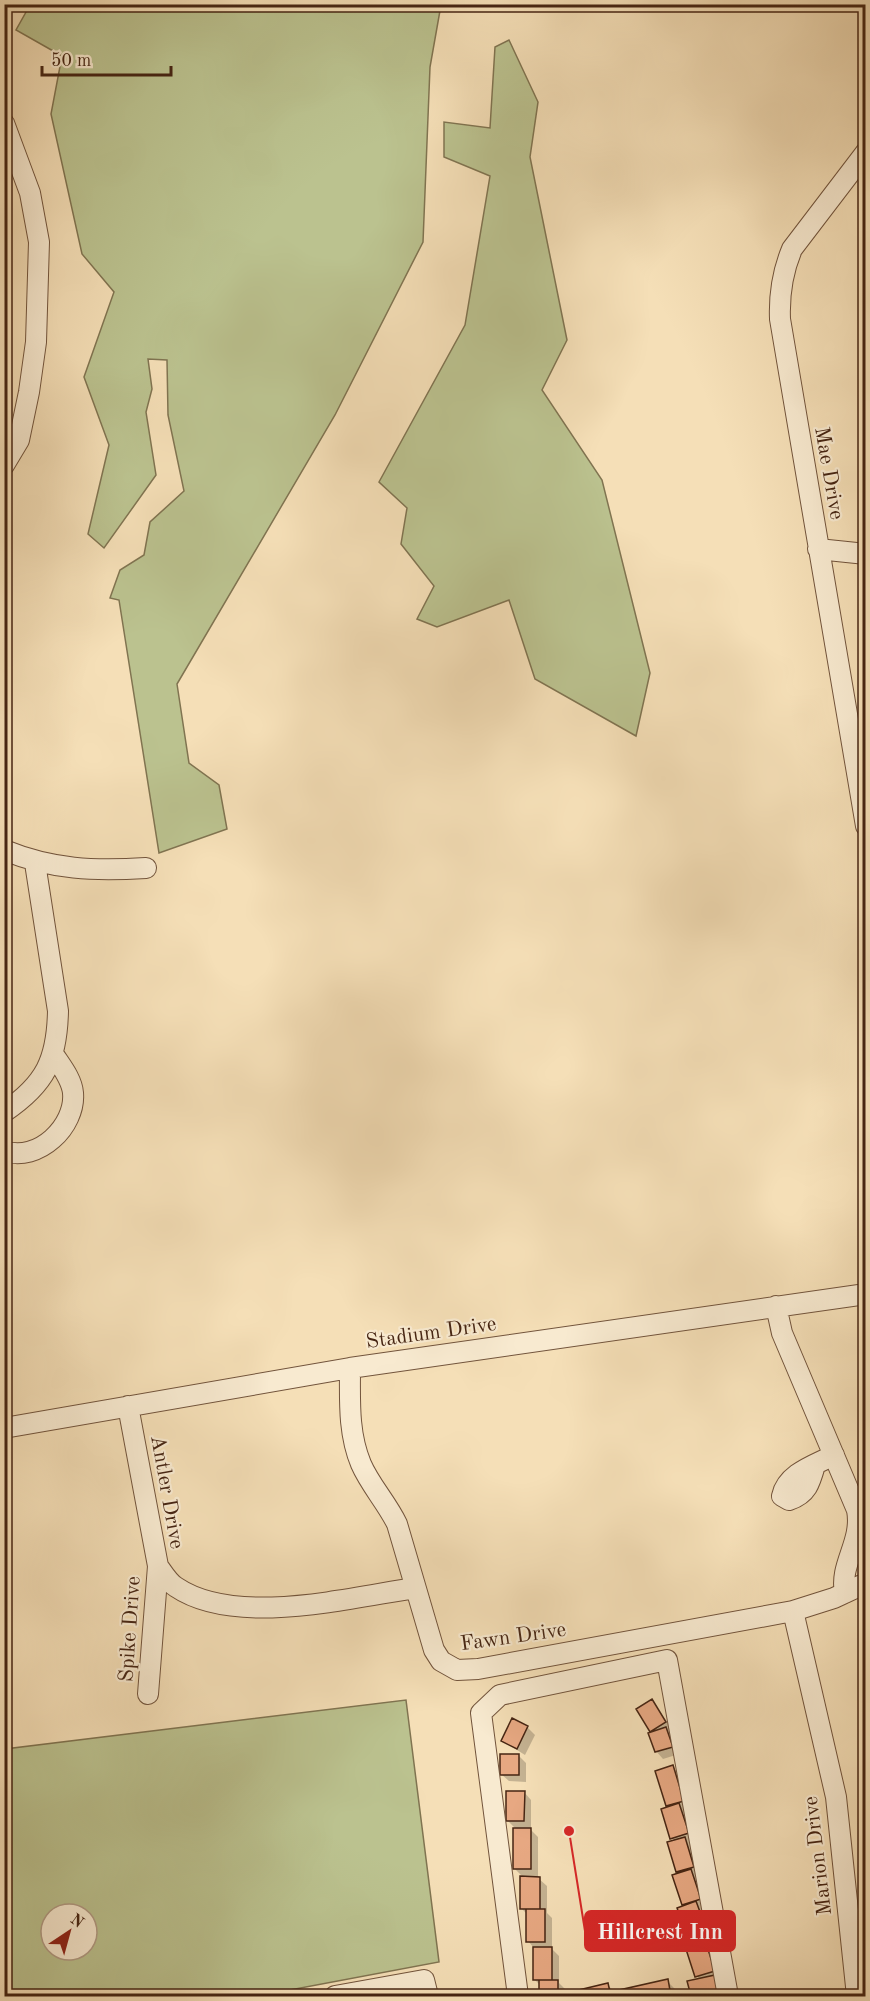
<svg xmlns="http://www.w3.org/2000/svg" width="870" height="2001" font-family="'Old Standard TT',serif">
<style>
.green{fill:#bbc28f;stroke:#807451;stroke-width:1.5;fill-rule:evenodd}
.shadow{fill:#0003}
.building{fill:#e7a882;stroke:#462513;stroke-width:1.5}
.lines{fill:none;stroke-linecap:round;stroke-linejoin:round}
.minor-casing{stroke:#72543c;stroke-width:22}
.minor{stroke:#f8ead0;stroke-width:20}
.labels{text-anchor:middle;stroke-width:4.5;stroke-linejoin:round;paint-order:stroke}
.street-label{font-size:21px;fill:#462513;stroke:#f8ead0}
.leader{fill:none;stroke:#d62828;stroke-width:2}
.callout-dot{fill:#d62828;stroke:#f8ead0;stroke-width:2}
.callout{fill:#d62828;stroke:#d62828;stroke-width:2}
.callout-label{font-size:22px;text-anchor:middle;font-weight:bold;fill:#fff}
</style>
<rect width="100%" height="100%" fill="#f5dfb7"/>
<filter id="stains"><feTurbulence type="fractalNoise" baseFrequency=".00333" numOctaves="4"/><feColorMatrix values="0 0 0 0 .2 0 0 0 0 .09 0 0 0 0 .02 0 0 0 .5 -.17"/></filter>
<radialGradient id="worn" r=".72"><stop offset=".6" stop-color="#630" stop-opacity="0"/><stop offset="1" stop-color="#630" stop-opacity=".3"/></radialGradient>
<path class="green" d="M30,5H441L430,67L423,242L335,415L177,684L189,763L219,785L227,829L159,853L119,600L110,598L120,570L144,555L150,522L184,491L168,415L167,360L148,359L152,389L146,412L156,475L104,548L88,534L109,445L84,377L114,292L82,254L51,114L62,56L16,30Z
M509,40L538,102L530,157L567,340L542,390L602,480L650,673L636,736L535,679L509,600L437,627L417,619L434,586L401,544L407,508L379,482L465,325L490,176L444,157V122L490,128L495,47Z
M406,1700L439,1962L258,1996H5V1749ZM51,1914H87V1950H51Z"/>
<path class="shadow" d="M652,1701L673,1730L669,1732L673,1736L679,1754L663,1759L656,1751L652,1731Z
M527,1727L535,1735L525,1755L503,1741Z
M519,1756L526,1763V1782L509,1781L501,1774Z
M672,1767L680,1774L695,1841L689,1842L701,1874L695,1875L725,1996H692L689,1982L700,1980L697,1976L690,1939L679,1909L686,1906L667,1806Z
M524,1792L531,1800V1828H529L538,1837V1878L547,1886V1913L552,1918V1949L559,1956V1983L565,1989V1994L608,1985L615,1993L667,1981L682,1996H540V1985L534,1979V1948L528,1941V1915L522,1909L524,1878L514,1868L517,1830L507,1820Z"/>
<path class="building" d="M652,1699L666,1722L650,1732L636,1709Z
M512,1718L528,1726L517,1749L501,1741Z
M666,1727L673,1747L655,1752L648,1733Z
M500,1754H519V1775H500Z
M673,1765L684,1801L666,1806L655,1771Z
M506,1791H525L524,1821H506Z
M679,1803L689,1833L670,1839L661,1809Z
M513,1828H531V1869H513Z
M685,1837L694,1867L676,1872L667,1842Z
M691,1869L701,1899L682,1905L672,1875Z
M520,1876L540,1877V1909H520Z
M696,1901L707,1931L688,1938L677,1908Z
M526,1909H545V1942H526Z
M703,1934L715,1971L695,1977L683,1940Z
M533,1947H552V1980H533Z
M715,1975L719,1995L691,1996L687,1981Z
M668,1979L671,1996H563L562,1994L608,1983L610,1992Z
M539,1980H558V1996H539Z
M419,1990L420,1996H388Z"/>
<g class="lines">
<g class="minor-casing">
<path id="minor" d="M4,123L30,193L39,242L36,342L29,392L19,440L4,465
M866,152L792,249C782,273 779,294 780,319L866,826
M818,549L866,554
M4,850C53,870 94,871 146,868
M4,1112C46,1084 57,1059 58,1011L35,863
M4,1151C38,1163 76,1126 73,1093C72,1079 61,1066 54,1055
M776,1306L782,1333L857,1510C863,1542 839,1564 845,1593
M350,1368C350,1400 348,1433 361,1464C370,1485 387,1503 397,1524L434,1650L441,1661L457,1670L478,1669L793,1611
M128,1406L158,1566C163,1573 169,1583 176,1587C235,1627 348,1598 415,1588
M4,1428L350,1368L866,1294
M815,1465C810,1483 807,1494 789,1500L782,1496C787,1473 815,1465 834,1455
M148,1694L158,1566
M335,1996L424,1980L428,1996
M518,1996L481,1713L500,1695L667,1660L728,1996
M857,1996L836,1797L793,1611L834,1598L866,1583"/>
</g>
<use href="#minor" class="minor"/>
</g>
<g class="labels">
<g class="street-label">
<text transform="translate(830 473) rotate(80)" y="7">Mae Drive</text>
<text transform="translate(431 1332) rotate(-8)" y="7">Stadium Drive</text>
<text transform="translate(168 1492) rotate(80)" y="7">Antler Drive</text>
<text transform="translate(129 1629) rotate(-86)" y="7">Spike Drive</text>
<text transform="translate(513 1636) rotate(-8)" y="7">Fawn Drive</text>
<text transform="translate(817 1856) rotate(-97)" y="7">Marion Drive</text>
</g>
</g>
<path class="leader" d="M569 1831L585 1931"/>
<circle class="callout-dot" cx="569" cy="1831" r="6"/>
<rect class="callout" x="585" y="1911" width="150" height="40" rx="6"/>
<g class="callout-label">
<text x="660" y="1939">Hillcrest Inn</text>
</g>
<rect width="870" height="2001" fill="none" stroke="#f5dfb7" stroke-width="24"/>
<rect x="6" y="6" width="858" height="1989" fill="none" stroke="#462513" stroke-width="3"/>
<rect x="12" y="12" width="846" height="1977" fill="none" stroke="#462513" stroke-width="1.5"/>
<g transform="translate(69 1932) rotate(36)"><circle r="28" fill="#f8ead0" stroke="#b19b84" stroke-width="1.5"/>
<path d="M0-4.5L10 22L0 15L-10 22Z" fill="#8f2418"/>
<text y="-9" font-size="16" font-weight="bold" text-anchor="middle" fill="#462513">N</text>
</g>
<path d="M42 66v9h129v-9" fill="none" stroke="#462513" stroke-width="3"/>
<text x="51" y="66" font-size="18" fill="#462513" stroke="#f8ead0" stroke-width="4.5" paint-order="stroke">50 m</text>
<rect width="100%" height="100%" filter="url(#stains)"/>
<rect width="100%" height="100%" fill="url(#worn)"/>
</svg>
